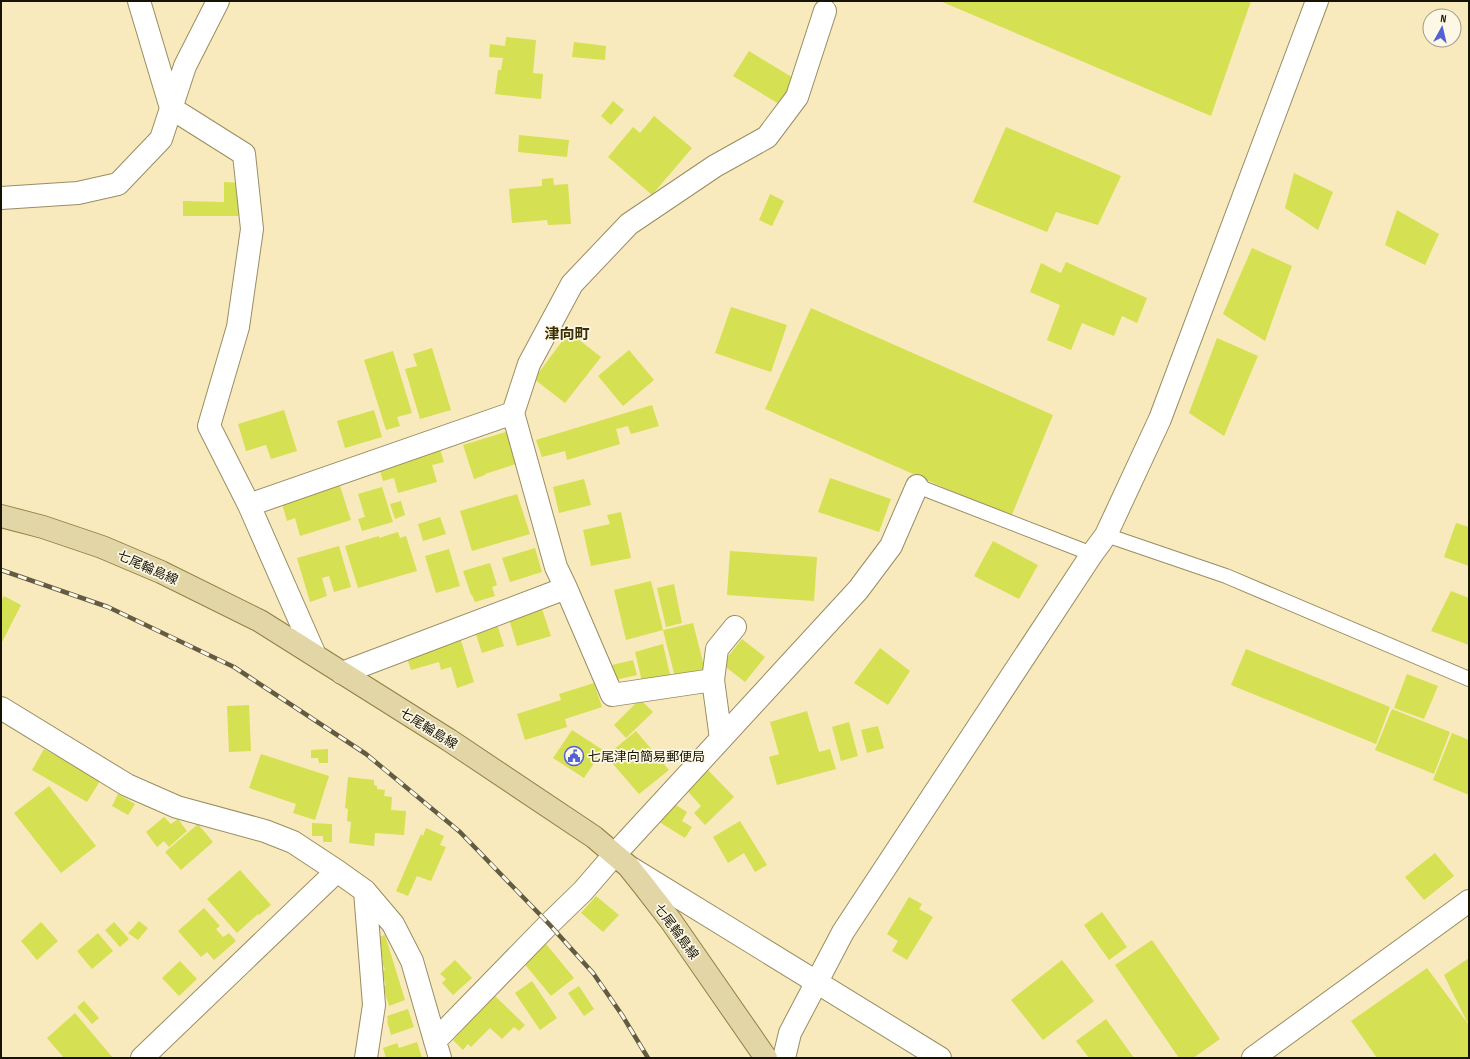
<svg xmlns="http://www.w3.org/2000/svg" width="1470" height="1059" font-family="'Sofia Sans Condensed','Noto Sans JP',sans-serif">
<style>
.building{fill:#d5e052}
.lines{fill:none;stroke-linecap:round;stroke-linejoin:round}
.service-casing{stroke:#9a8d62;stroke-width:16}
.minor-casing{stroke:#9a8d62;stroke-width:24}
.tertiary-casing{stroke:#9a8d62;stroke-width:24}
.primary-casing{stroke:#908046;stroke-width:24}
.service{stroke:#fff;stroke-width:14}
.minor{stroke:#fff;stroke-width:22}
.tertiary{stroke:#fff;stroke-width:22}
.primary{stroke:#e3d6a6;stroke-width:22}
.rail-casing{stroke:#635c42;stroke-width:4.5}
.rail{stroke:#fdf8e5;stroke-width:3;stroke-dasharray:9;stroke-linecap:butt}
.labels{text-anchor:middle;stroke-width:3.5;stroke-linejoin:round;paint-order:stroke}
.street-label{font-size:13px;fill:#171303;stroke:#fdf8e5}
.poi-label{font-size:13px;fill:#171303;stroke:#fdf8e5;text-anchor:start}
.quarter-label{font-size:15px;font-weight:bold;fill:#3b3003;stroke:#fdf8e5}
</style>
<rect width="100%" height="100%" fill="#f8eabc"/>
<path class="building" d="M940,1H1251L1211,116Z
M506,37L536,40L533,73L543,74L541,99L495,94L498,70H501L503,58L489,57L490,44L505,46Z
M574,42L606,46L605,60L572,57Z
M749,51L795,79L779,104L733,76Z
M613,101L624,110L611,125L601,116Z
M654,116L692,148L652,195L608,157L633,127L640,133Z
M1006,127L1121,176L1098,225L1056,212L1047,232L973,202Z
M519,135L569,140L567,157L518,152Z
M1294,173L1333,192L1318,230L1285,208Z
M553,178L554,185L568,184L571,224L548,225L547,220L512,223L509,189L542,186V179Z
M224,182L244,183V216H183V201L224,202Z
M770,194L784,201L772,226L759,220Z
M1397,210L1439,234L1425,265L1385,245Z
M1252,248L1292,266L1265,341L1223,314Z
M1066,262L1147,298L1137,323L1122,316L1114,336L1082,323L1071,350L1047,340L1060,305L1030,292L1041,263L1061,273Z
M731,307L787,325L771,372L715,353Z
M811,308L1053,415L1011,517L765,409Z
M569,332L601,357L565,403L534,379Z
M1217,338L1258,356L1224,436L1189,413Z
M432,348L451,410L420,419L405,369L417,366L413,354Z
M629,350L654,380L623,406L598,376Z
M393,351L412,413L397,417L400,426L386,430L364,360Z
M652,405L659,426L631,434L628,426L616,429L620,444L567,460L565,451L542,457L536,440Z
M284,410L297,451L271,459L266,445L246,451L238,424Z
M374,410L382,437L345,448L337,421Z
M509,431L519,463L485,474V475L474,479L463,445Z
M438,443L444,462L432,465L437,482L398,493L394,478L383,481L377,461Z
M830,478L891,499L879,532L818,512Z
M584,479L591,505L559,513L553,487Z
M338,480L351,520L300,536L295,518L287,521L280,497Z
M382,487L393,522L362,531L358,519L365,517L358,494Z
M517,494L530,534L472,551L460,511Z
M401,501L405,515L395,519L390,504Z
M621,512L631,558L591,566L583,530L610,524L607,515Z
M440,517L446,534L423,541L418,524Z
M1456,523L1469,527V566L1444,557Z
M398,532L400,538L406,536L417,571L358,588L345,546L379,536V538Z
M993,541L1038,565L1019,599L974,576Z
M339,546L351,587L334,592L329,576L322,578L327,596L310,602L297,558Z
M535,548L542,572L510,582L502,558Z
M449,549L460,586L436,593L425,556Z
M730,551L817,557L814,601L727,595Z
M490,563L497,585L492,587L495,596L475,602L472,595H471L463,571Z
M651,581L663,630L626,640L614,590Z
M674,584L682,623L666,627L657,588Z
M1451,591L1469,598V645L1431,631Z
M4,596L21,605L1,644V601Z
M542,609L551,636L517,646L509,619Z
M496,621L504,646L482,653L474,628Z
M693,623L706,674L676,681L663,630Z
M458,631L474,682L457,688L451,667L441,670L439,662L411,670L404,649Z
M742,639L765,657L745,682L722,664Z
M663,644L672,683L644,690L635,652Z
M880,648L910,671L888,705L854,683Z
M1246,649L1390,707L1376,744L1231,685Z
M633,660L637,675L615,680L612,665Z
M1407,674L1438,686L1424,719L1394,708Z
M594,683L602,707L565,719L567,727L525,740L517,714L561,700L559,694Z
M640,699L653,712L626,738L614,725Z
M249,705L251,751L229,752L227,706Z
M1392,709L1450,732L1434,774L1375,750Z
M807,711L819,752L830,749L836,769L777,785L769,757L779,754L770,722Z
M849,722L858,756L841,761L832,727Z
M878,726L884,748L867,753L861,730Z
M572,730L603,750L584,778L553,758Z
M636,731L669,770L639,794L606,756Z
M1452,733L1469,740V795L1433,780Z
M44,749L100,781L87,802L32,770Z
M328,749V763H319L318,758H311V750Z
M261,754L329,776L315,820L293,813L296,804L249,788Z
M706,768L734,797L705,825L694,813L701,806L685,788Z
M348,777L374,780V785L377,786V789L385,790L384,796L392,797L391,810L406,811L404,835L375,833L374,846L349,843L351,822L347,821L348,809L345,808Z
M49,786L96,846L61,873L14,813Z
M118,794L135,804L128,815L112,806Z
M668,800L687,812L682,821L692,827L685,838L656,820Z
M164,817L171,824L178,819L187,831L169,847L164,841L157,847L146,832Z
M740,821L767,865L755,872L744,853L728,863L713,837Z
M312,823L332,824V842H323V836H312Z
M198,824L213,842L181,870L165,852Z
M426,828L444,836L440,845L446,847L431,881L417,876L408,896L396,891L421,834L423,836Z
M1435,853L1454,876L1424,900L1405,877Z
M240,870L271,905L259,915L258,914L237,933L207,899Z
M596,896L619,915L603,932L581,913Z
M909,897L922,904L919,909L933,917L907,960L892,951L898,941L887,934Z
M204,908L220,926L216,929L223,937L229,933L236,941L214,960L207,952L201,957L178,931Z
M1102,912L1127,947L1109,960L1084,925Z
M139,921L148,928L138,940L128,933Z
M41,922L58,941L37,960L21,941Z
M114,922L129,939L120,947L105,930Z
M98,933L113,951L92,969L77,951Z
M385,935L405,1000L389,1006L383,986L386,985L381,971L385,970L381,960H383L380,950L382,949L378,937Z
M1152,940L1220,1039L1193,1058H1179L1115,965Z
M546,944L574,978L551,996L523,962Z
M1469,958V1021L1467,1022L1444,975Z
M455,960L472,978L453,995L442,983L446,979L440,974Z
M1062,960L1094,1001L1043,1040L1011,1000Z
M180,961L197,979L179,996L162,978Z
M1427,968L1469,1025V1058H1377L1351,1021Z
M532,981L557,1018L540,1030L515,993Z
M579,986L594,1009L584,1016L568,993Z
M495,996L525,1025L519,1031L514,1027L502,1039L490,1028L471,1047L468,1044L463,1050L453,1040Z
M84,1001L99,1018L92,1024L77,1007Z
M408,1009L414,1027L391,1035L387,1021H388L387,1016Z
M75,1013L113,1058H64L47,1038Z
M1106,1019L1134,1058H1089L1076,1041Z
M417,1042L422,1058H386L383,1048L397,1043L399,1048Z"/>
<g class="lines">
<g class="service-casing">
<path id="service" d="M917,486L1092,554
M1106,535L1226,576L1469,679"/>
</g>
<g class="minor-casing">
<path id="minor" d="M139,1L171,108L244,154L252,229L238,327L209,426L249,505L315,655
M1,198L78,193L118,184L161,139L185,66L218,1
M513,413L529,364L572,284L629,224L715,166L767,137L797,97L825,11
M249,505L513,413L556,567L566,588L342,673
M566,588L612,695L713,680
M1,708L127,785L177,807L265,831L293,842L337,871L365,891L393,924L412,961L440,1058
M721,739L713,680L717,649L735,627
M365,891L374,1005L366,1058
M435,1041L549,924L583,891L615,854L858,590L891,546L917,486
M142,1058L337,871
M1253,1058L1469,901"/>
</g>
<g class="tertiary-casing">
<path id="tertiary" d="M631,868L940,1058
M784,1058L790,1033L843,932L1092,554L1106,535L1160,419L1317,1"/>
</g>
<g class="primary-casing">
<path id="primary" d="M1,516L43,527L102,547L161,572L260,621L449,740L594,837L628,866L644,886L671,921L766,1058"/>
</g>
<use href="#service" class="service"/>
<use href="#minor" class="minor"/>
<use href="#tertiary" class="tertiary"/>
<use href="#primary" class="primary"/>
<g class="rail-casing">
<path id="rail" d="M1,570L108,607L234,667L366,754L460,832L549,924L593,973L622,1015L648,1058"/>
</g>
<use href="#rail" class="rail"/>
</g>
<defs>
<g id="civic-ring" transform="scale(1)"><circle r="9.5" fill="#fdf8e5" stroke="#5361d7" stroke-width="1.5"/><path d="M-.6-6.5H3V-4.5H.6V-3L4-1V1h2V6H-6V1h2V-1L-.6-3ZM-1.2 2.5V6h2.4V2.5Z" fill="#5361d7"/></g>
</defs>
<g fill-rule="evenodd">
<use href="#civic-ring" x="574" y="756"/>
</g>
<g class="labels">
<g class="street-label">
<text transform="translate(148 567) rotate(24)" y="5">七尾輪島線</text>
<text transform="translate(429 728) rotate(32)" y="5">七尾輪島線</text>
<text transform="translate(677 931) rotate(54)" y="5">七尾輪島線</text>
</g>
<g class="poi-label">
<text x="588" y="761">七尾津向簡易郵便局</text>
</g>
<g class="quarter-label">
<text x="567" y="339">津向町</text>
</g>
</g>
<rect width="1470" height="1059" fill="none" stroke="#171303" stroke-width="4"/>
<g transform="translate(1442 28) rotate(8)"><circle r="19" fill="#fdf8e5" stroke="#a19c8b"/>
<path d="M0-3L7 15L0 10L-7 15Z" fill="#5361d7"/>
<text y="-6" font-size="11" font-weight="bold" text-anchor="middle" fill="#171303">N</text>
</g>
</svg>
